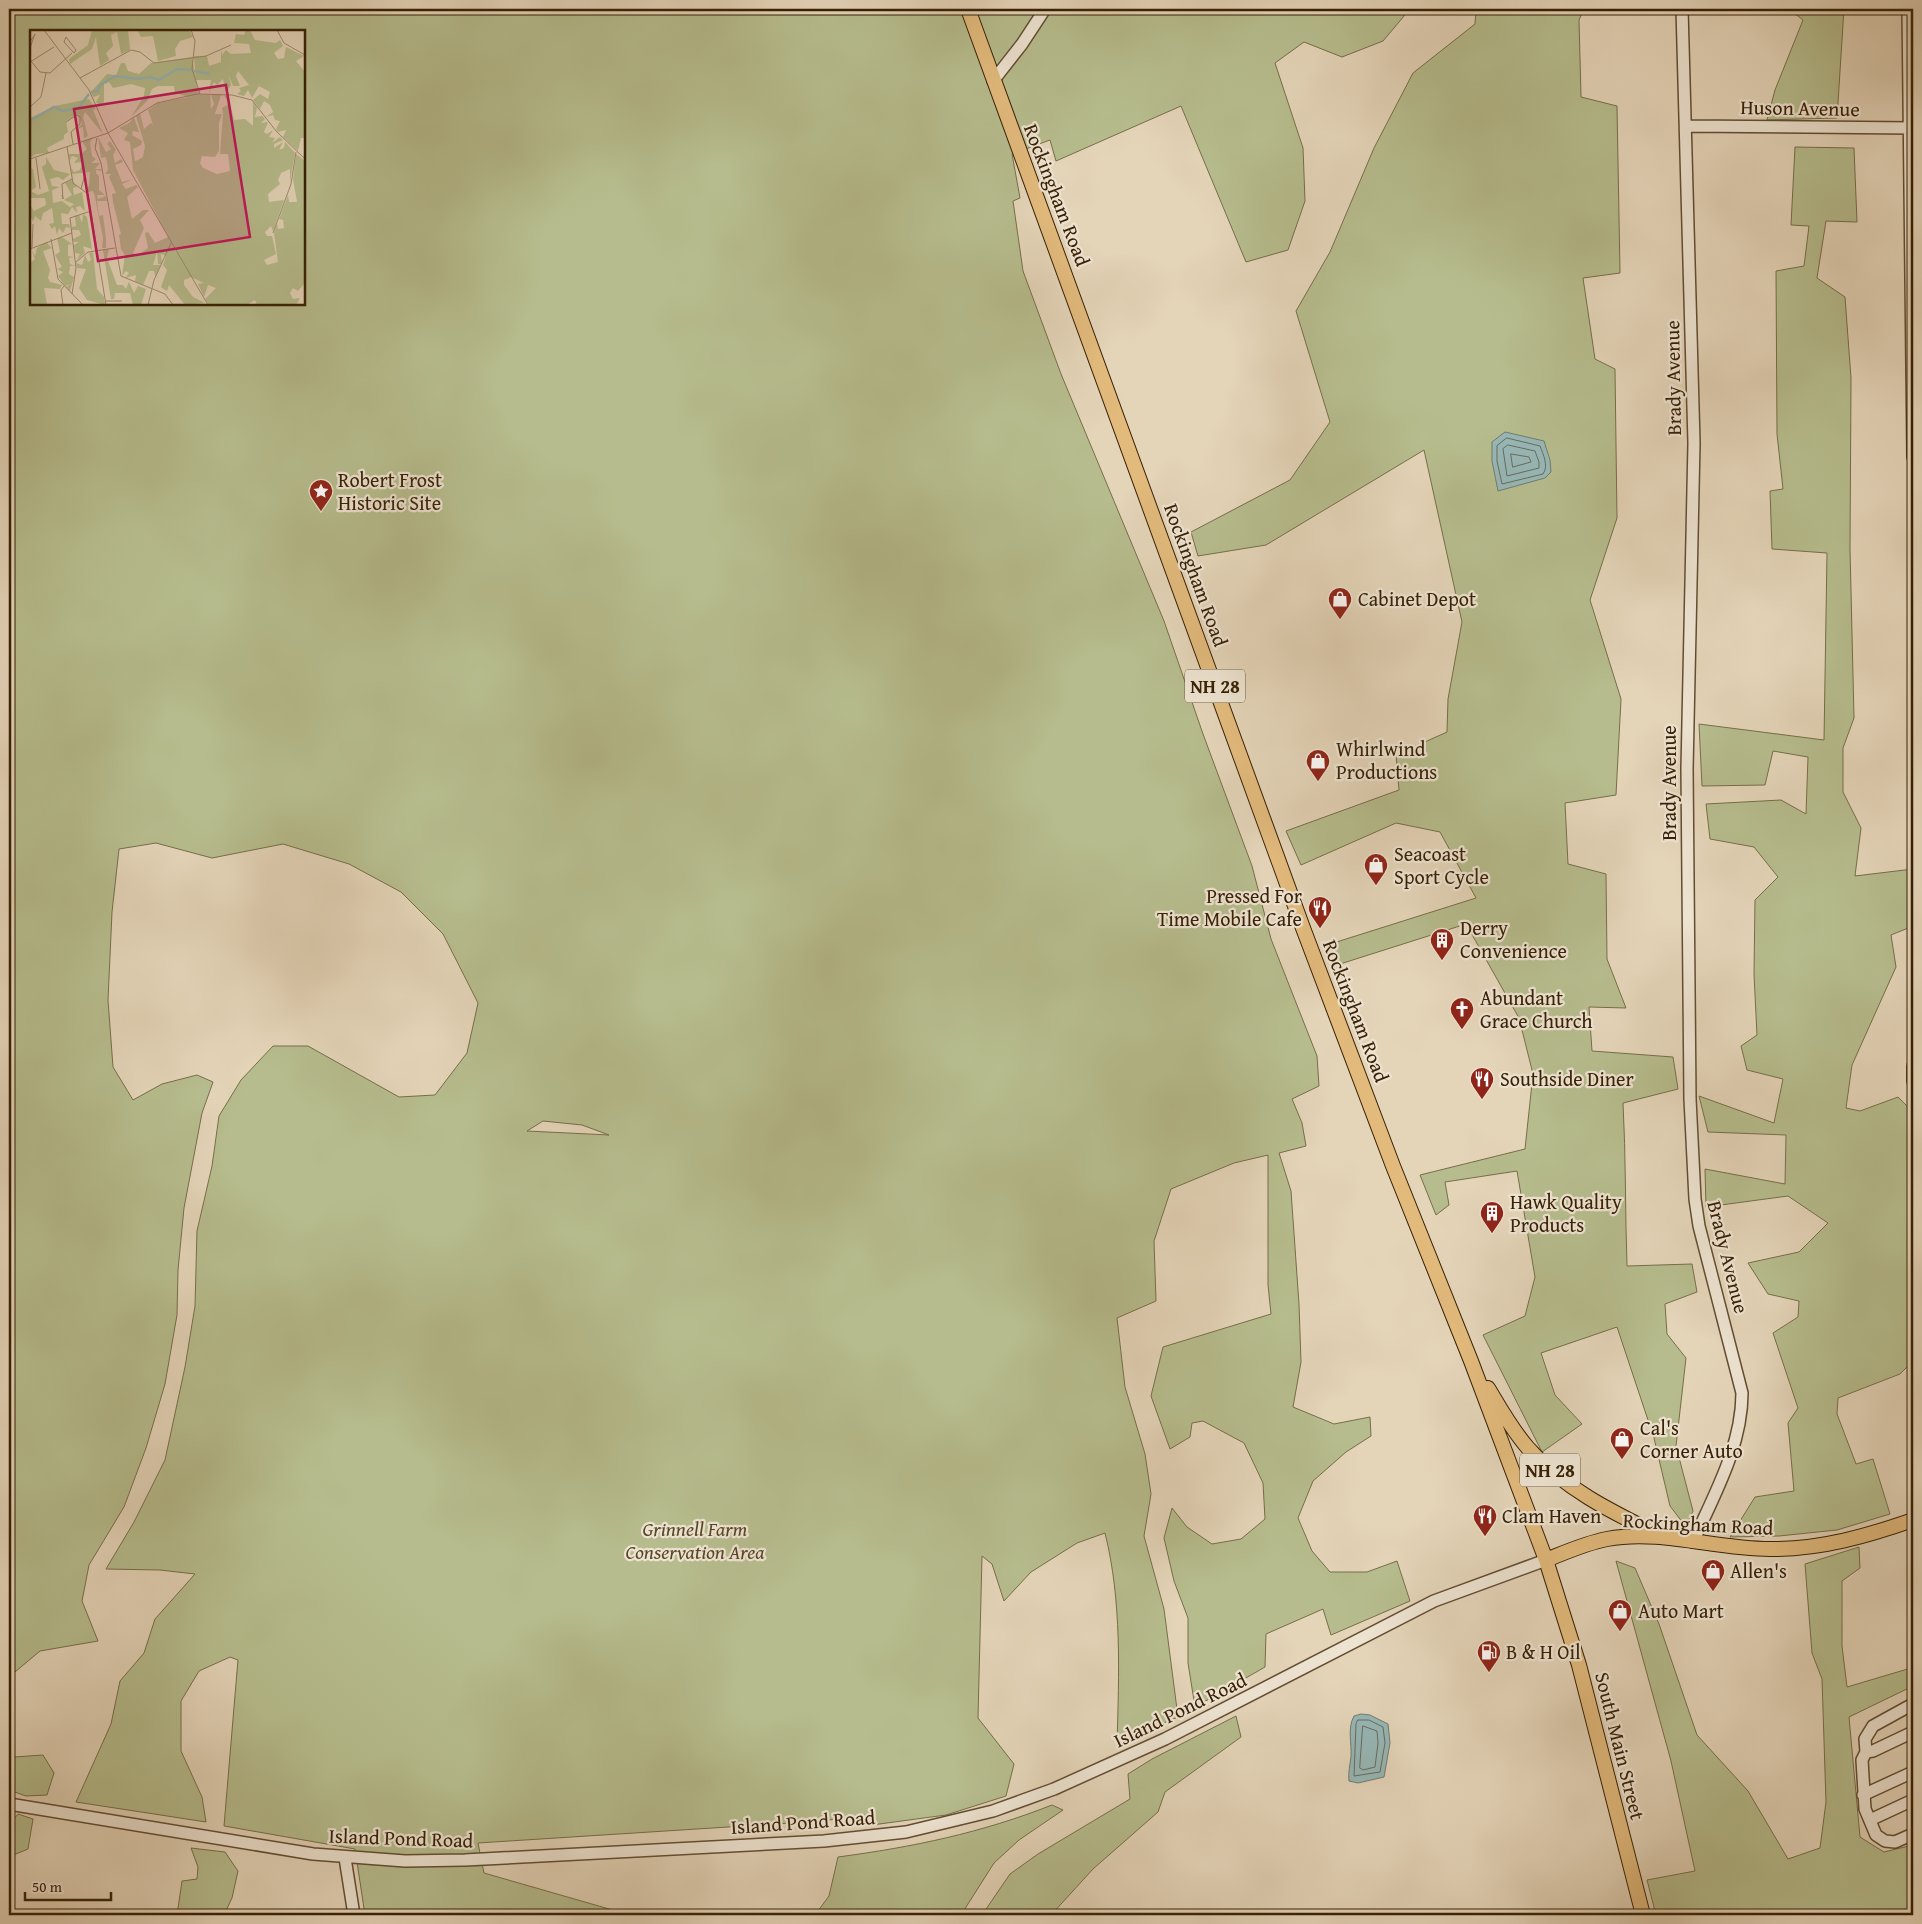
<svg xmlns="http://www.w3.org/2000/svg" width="1922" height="1924" font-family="'Gentium Book Plus',serif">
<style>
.green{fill:#b6bc8d;stroke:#766e49;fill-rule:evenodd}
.water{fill:#97b7b6;stroke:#717b6f}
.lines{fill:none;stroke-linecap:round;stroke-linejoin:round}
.shore{stroke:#676c5e;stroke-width:1}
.minor-casing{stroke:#624d32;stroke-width:14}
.major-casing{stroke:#372005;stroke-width:16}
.minor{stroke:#ede3d1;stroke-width:11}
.major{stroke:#e2ba7c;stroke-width:14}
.labels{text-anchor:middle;stroke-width:4.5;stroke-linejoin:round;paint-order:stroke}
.shield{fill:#ede3d1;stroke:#6e5a42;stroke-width:1}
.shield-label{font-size:19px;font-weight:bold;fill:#372005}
.street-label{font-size:20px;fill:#372005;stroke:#ede3d1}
.poi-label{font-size:20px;fill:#372005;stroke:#ede3d1;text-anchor:start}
.park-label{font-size:20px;font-style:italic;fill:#574727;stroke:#ede3d1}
.inset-river{fill:none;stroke:#97b7b6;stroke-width:2.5}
.inset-road{fill:none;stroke:#9f8c70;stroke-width:1}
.view{fill:#c2185b;fill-opacity:0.15;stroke:#c2185b;stroke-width:2.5}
.inset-edge{fill:none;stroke:#372005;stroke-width:2.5}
</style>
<rect width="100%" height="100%" fill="#e4d4b8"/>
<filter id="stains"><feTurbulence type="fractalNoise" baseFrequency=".004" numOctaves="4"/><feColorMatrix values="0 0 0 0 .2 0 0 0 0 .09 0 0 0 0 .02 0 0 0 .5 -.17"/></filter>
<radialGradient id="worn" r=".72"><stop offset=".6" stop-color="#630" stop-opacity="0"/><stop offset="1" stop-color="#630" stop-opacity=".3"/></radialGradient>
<path class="green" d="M9,9H1410L1383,41L1342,57L1304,42L1275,63L1303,148L1305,201L1288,250L1246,262L1181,106L1056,161L1050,140L1012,154L1020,198L1013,201L1023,271L1061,374L1164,621L1203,734L1252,866L1271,939L1317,1056L1319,1086L1292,1099L1302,1123L1306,1146L1279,1153L1291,1191L1299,1304L1301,1362L1293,1407L1334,1424L1370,1417L1371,1436L1346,1452L1313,1481L1298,1518L1312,1551L1330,1572H1367L1397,1561L1410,1601L1331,1635L1323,1609L1266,1634L1265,1667L1195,1707L1188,1663V1618L1174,1581L1164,1538L1172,1508L1187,1527L1212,1544L1241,1539L1265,1519L1263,1483L1244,1443L1203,1421L1192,1423L1190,1437L1170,1449L1151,1396L1163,1347L1271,1314L1268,1285V1155L1234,1163L1171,1189L1154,1241L1156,1301L1117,1318L1125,1387L1145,1454L1151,1494L1144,1536L1164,1609L1178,1717L1117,1743C1119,1674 1122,1601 1105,1533L1077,1543L1031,1572L1004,1601L992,1564L982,1556L978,1718L1014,1764L1006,1796L946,1815L872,1825V1814L822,1821L478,1843L484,1873L630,1915H365L355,1849L224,1826L238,1660L230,1657L199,1671L181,1701V1751L202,1797L206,1822L76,1802L111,1724L120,1681L144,1653L155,1619L195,1574L160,1570L106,1569L134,1522L165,1460L185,1367L195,1306L197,1231L212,1166L219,1116L241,1080L273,1046H308L399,1097L435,1095L467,1053L478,1003L443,934L401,892L349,864L283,844L212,858L156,843L119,849L112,912L108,1000L113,1067L133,1100L162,1084L197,1075L213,1082L202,1113L184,1208L178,1270L177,1315L165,1384L146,1448L124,1507L89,1565L82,1601L98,1641L40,1651L9,1677ZM31,31H304V304H31ZM543,1121L582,1125L609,1135L527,1131Z
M1476,9H1584L1579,20L1581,97L1617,106L1620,273L1583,278L1595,359L1615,369L1617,518L1590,600L1621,699L1616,795L1565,803L1568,864L1606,874L1607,959L1626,1008L1589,1007L1592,1051L1673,1057L1678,1089L1623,1103C1626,1157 1625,1211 1627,1266L1692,1264L1697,1292L1665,1304L1667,1334L1686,1358L1676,1446L1693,1511L1686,1527L1670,1506L1654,1438L1617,1327L1541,1353L1555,1395L1582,1424L1542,1452L1483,1335L1525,1316L1535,1277L1517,1171L1445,1182L1449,1205L1436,1215L1420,1175L1525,1149L1533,1074L1519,1018L1466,924L1340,964L1327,945L1476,898L1440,832L1396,823L1301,865L1286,831L1399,790L1396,755L1447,732L1448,699L1462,622L1424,450L1266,545L1198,556L1191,532L1290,480L1330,422L1296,311L1330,252L1374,148L1413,73L1475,24Z
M1789,9H1844L1837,118L1767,120L1775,90L1803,20Z
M1795,147L1854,148L1857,222L1826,221L1817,278L1845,297L1851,378L1850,549L1854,718L1843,748V792L1861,828L1855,876L1913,869V926L1891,935L1896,967L1852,1065L1846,1108L1860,1111L1898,1097L1913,1112V1361L1900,1374L1838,1398L1837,1414L1856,1464L1873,1459L1890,1514L1837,1530L1779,1536L1730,1537L1755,1497L1794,1491L1788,1423L1798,1408L1773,1333L1798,1317L1799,1301L1768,1294L1748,1263L1799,1252L1828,1223L1788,1196L1706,1207L1705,1169L1785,1184L1786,1135L1708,1132L1699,1096L1774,1123L1783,1079L1747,1070L1741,1046L1757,1035L1754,974L1755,900L1778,877L1754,847L1710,839L1706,804L1781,800L1806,814L1808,757L1773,751L1765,785L1702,786L1699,724L1824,740L1827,553L1772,549L1770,491L1783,489L1777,434L1776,271L1804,266L1809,226L1791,225Z
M1859,1547L1860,1568L1842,1581V1646L1847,1687L1911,1668L1913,1686L1849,1717L1860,1837L1884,1852L1913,1845V1915H1656L1647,1880L1695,1871L1671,1761L1616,1561L1635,1568L1659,1624L1697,1735L1748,1791L1788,1859L1820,1848L1826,1802L1822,1679L1812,1653L1805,1564Z
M1236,1716L1241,1737L1165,1792L1158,1812L1093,1869L1051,1915H982L1010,1874L1038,1854L1130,1799L1128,1774L1152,1759Z
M9,1744L14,1757L43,1755L54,1773L47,1795L26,1796L9,1790Z
M1052,1805L1063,1810L1019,1840L994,1863L961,1915H815L829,1896L838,1857C913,1847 981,1833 1052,1805Z
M18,1814L33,1819L28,1849L11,1856L9,1861V1825Z
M191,1848L225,1852L238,1871L232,1898L224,1915H177L182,1881L197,1879L198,1867Z"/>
<path class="water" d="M1505,432L1544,441L1550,460L1551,472L1545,478L1498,491L1492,461V442Z
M1361,1714L1370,1715L1388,1724L1390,1743L1384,1777L1358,1783L1349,1781C1348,1772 1350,1765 1351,1757C1352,1743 1347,1729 1354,1716Z"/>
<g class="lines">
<path class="shore" d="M1507,438L1540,446C1543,454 1549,466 1543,474L1502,484L1497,461V446Z
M1508,445L1535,451L1539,462V468L1507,476L1503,449Z
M1511,454L1529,457L1531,462L1513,467Z
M1358,1720H1369L1383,1727L1385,1743L1380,1772L1354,1776L1356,1724Z
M1363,1726L1377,1731L1378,1743L1375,1767L1363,1770L1360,1768Z"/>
<g class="minor-casing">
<path id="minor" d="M1682,9L1694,443L1687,769L1690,1099L1695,1199L1699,1226L1742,1393C1742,1446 1714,1495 1693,1542
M1908,9L1913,457
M993,81L1022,44L1045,9
M1686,126L1913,128
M1913,1066V1081
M1913,1704L1873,1726L1865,1739L1866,1752L1862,1760L1865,1809L1876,1835L1885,1841L1895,1842L1913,1834
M1866,1752L1873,1751L1913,1732
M1863,1795L1913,1772
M9,1804L313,1854L405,1861L465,1860L824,1841L906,1832L993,1811L1054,1789L1165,1739L1434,1601L1546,1560
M1870,1820L1913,1800
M345,1858L354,1915"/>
</g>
<g class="major-casing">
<path id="major" d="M968,9L1303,928L1393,1166L1471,1361L1546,1560L1579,1665L1643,1915
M1488,1388C1500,1408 1512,1430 1528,1448C1563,1488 1612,1512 1659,1535
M1546,1560C1566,1552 1586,1543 1607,1539C1662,1529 1718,1550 1773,1549C1822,1549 1867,1536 1913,1520"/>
</g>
<use href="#minor" class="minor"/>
<use href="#major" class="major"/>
</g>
<defs>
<g id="sight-pin" transform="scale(1.25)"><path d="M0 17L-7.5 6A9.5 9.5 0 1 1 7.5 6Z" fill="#8f2418" stroke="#ede3d1"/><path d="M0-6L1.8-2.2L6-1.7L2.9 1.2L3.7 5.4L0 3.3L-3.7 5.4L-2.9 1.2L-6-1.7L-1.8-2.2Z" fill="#fff"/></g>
<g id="shop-pin" transform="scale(1.25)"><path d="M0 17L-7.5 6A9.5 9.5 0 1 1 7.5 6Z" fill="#8f2418" stroke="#ede3d1"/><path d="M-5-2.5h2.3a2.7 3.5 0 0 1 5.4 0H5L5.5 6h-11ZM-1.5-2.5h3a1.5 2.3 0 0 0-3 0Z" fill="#fff"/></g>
<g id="restaurant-pin" transform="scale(1.25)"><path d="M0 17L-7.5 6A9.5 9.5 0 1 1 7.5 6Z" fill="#8f2418" stroke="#ede3d1"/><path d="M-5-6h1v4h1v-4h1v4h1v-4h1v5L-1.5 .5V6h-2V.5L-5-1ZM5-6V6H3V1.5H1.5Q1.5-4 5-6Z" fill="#fff"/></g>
<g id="building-pin" transform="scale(1.25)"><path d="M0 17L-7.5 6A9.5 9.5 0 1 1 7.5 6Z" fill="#8f2418" stroke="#ede3d1"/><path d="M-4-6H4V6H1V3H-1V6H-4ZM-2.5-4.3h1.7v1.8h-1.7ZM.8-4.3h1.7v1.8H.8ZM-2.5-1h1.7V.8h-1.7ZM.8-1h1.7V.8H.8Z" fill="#fff"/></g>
<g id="church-pin" transform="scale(1.25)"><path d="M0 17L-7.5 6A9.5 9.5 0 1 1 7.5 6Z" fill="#8f2418" stroke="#ede3d1"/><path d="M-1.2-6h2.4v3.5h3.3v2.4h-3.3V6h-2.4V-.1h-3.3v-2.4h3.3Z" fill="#fff"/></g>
<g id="fuel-pin" transform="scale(1.25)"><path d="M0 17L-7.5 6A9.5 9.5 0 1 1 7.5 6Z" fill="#8f2418" stroke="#ede3d1"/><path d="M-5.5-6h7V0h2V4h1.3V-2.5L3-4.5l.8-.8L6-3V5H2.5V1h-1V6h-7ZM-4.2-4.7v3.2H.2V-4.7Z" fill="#fff"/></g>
</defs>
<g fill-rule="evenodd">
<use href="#sight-pin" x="321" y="491"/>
<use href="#shop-pin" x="1340" y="599"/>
<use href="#shop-pin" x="1318" y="761"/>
<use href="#shop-pin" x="1376" y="865"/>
<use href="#restaurant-pin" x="1320" y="908"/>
<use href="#building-pin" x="1442" y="940"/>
<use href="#church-pin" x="1462" y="1009"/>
<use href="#restaurant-pin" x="1482" y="1079"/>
<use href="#building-pin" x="1492" y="1213"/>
<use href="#shop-pin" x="1622" y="1439"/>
<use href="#restaurant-pin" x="1485" y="1516"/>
<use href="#shop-pin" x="1713" y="1571"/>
<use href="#shop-pin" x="1620" y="1611"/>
<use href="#fuel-pin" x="1489" y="1652"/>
</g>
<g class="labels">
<g class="shield">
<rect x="1185" y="669.5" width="60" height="33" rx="4"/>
<rect x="1520" y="1453.5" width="60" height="33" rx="4"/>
</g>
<g class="shield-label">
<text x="1215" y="693">NH 28</text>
<text x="1550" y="1477">NH 28</text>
</g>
<g class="street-label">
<text transform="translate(1800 108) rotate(1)" y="7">Huson Avenue</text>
<text transform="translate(1057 195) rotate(69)" y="7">Rockingham Road</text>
<text transform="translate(1673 378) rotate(-91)" y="7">Brady Avenue</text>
<text transform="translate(1196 575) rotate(70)" y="7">Rockingham Road</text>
<text transform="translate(1669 783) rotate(-90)" y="7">Brady Avenue</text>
<text transform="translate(1356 1011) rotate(69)" y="7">Rockingham Road</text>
<text transform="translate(1728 1257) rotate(76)" y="7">Brady Avenue</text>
<text transform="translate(1698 1524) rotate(3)" y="7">Rockingham Road</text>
<text transform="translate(1180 1710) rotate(-26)" y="7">Island Pond Road</text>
<text transform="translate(1620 1746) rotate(76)" y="7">South Main Street</text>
<text transform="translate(803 1822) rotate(-4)" y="7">Island Pond Road</text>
<text transform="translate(401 1838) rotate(2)" y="7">Island Pond Road</text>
</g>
<g class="poi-label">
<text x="338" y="487">Robert Frost<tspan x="338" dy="23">Historic Site</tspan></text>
<text x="1358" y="606">Cabinet Depot</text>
<text x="1336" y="756">Whirlwind<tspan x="1336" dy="23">Productions</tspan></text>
<text x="1394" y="861">Seacoast<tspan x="1394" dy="23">Sport Cycle</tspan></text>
<text x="1302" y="903" text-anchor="end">Pressed For<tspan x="1302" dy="23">Time Mobile Cafe</tspan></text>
<text x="1460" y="935">Derry<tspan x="1460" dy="23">Convenience</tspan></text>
<text x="1480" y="1005">Abundant<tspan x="1480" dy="23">Grace Church</tspan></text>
<text x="1500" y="1086">Southside Diner</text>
<text x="1510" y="1209">Hawk Quality<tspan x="1510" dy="23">Products</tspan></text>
<text x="1640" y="1435">Cal's<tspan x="1640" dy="23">Corner Auto</tspan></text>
<text x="1502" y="1523">Clam Haven</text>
<text x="1730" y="1578">Allen's</text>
<text x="1638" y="1618">Auto Mart</text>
<text x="1506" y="1659">B &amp; H Oil</text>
</g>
<g class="park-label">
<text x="695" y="1536">Grinnell Farm<tspan x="695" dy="23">Conservation Area</tspan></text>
</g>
</g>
<g transform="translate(30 30)">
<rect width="275" height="275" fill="#e4d4b8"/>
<path d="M62,0H98L100,20L91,24L87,2L81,5L83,16L76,23L79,30L70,36L66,7L62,19L40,34L39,29L58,15ZM107,0H159L163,7L150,11L145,19L146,26L128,31L123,6L111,7ZM216,0H220L225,10L246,13L250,10L253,16L244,23L248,29L254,28L256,17L274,26L266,31L275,42V108H271L268,121L253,107L256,100L248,102L246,99L250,91L245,90L243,85L236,87L243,82L240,75L234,71L230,79L223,70L230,64L238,69L240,62L229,56L222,68L218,60L214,66L207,64L211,61L209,58L219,55L208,41L206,46L210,56H203L198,44L201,55L196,63L193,49L187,55L184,52L179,63L181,50H166L164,26H177L179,36L191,32V19L192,25L196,20L201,24L221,23L219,14L204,13L206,4L214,5ZM162,27L169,65H180L181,79L184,74L181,65H191L185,84H192L189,93V121L185,127L172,126L170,133L173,138L187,144L200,141L198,124H190L193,84L192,78L199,74L194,65L199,67L204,90L215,89L223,96V72L227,78L225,87L232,86L235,89L231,93L238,92L234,102L237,104L243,100L239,107L245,108L242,113L250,107L253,110L244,114V118L253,112L249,120L254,118L255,112L265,123L260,152V139L251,143L248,150L250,154L238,164L239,172L254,170L243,201L241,196L235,202L237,206H242L246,224L234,230L237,235L248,232L244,203L247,193L248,199L254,198L253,190L249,189L258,165L259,172H267L263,149L266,124L275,131V253L268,261L263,258L260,263L263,269L270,268L266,275H227L225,270L217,275H179L175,269L186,258L178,255L174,267L168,254L174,253L161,247L154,250V255L163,267L175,273L155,275L139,255L137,261L131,257L137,240L133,235L136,226L131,224L132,234H128L127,222L123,235H131L125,246L124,241H119L113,255L105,251L106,245L95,248L99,243L96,241L92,246L95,225L91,219L89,205L91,204L83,172L82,164L86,163L79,147L81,144H75L78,140L77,132L76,127L71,128L68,107L76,122L81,119L77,114L80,111L86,120L83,125L85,133L91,129L93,132L85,135L92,152L103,149L92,154L96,159L106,155L108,157L97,167L102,189L113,180H119L110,190L114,198L103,223L107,226L118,218L115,203L118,202L125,213L138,207L103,140L100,112L94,110L98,103L89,98L99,93L104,87L109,102L103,101L102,105L112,111L111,115L103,119L105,131L108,130L113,127L115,116L106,86L110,83L114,99L121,93L123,95L118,80L128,73L159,67L145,63L144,56H128L122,59L117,71L101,87L114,66L115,58L101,54L83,58L79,52L74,54V72L69,75L66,72L70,65L63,67L61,62L77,44L86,45L91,33H95L98,41L109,44L121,33ZM59,69L66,79L63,80L73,104L55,82L53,87L58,106L54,108L53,97L48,98L52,94L48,84L36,91L38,102L34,105V109L17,118L19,123L6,124L0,128V88L25,76ZM64,107L60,112L62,126L66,129L61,133H70L65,139H71L72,141L66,140V143L69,146V160L75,165H67L68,169L76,166L77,171H67L69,186L73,185L76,208V218H72L73,208L65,167L63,161L58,162L56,159L59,156L60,142L42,144L41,138L44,142L50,140L53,132L44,133L48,128L42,126L39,131V124H51L57,119L52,111ZM16,127L24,140L40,144L33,150L28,147L20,149L22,156L30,157L22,160L23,173L32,171L40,177L44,174L34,170L42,165L35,153L41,150L47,157L43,158L44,165L52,162L55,181L50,176L46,177L47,183L42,177L38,184L31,183L32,194H39L40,198L36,197L33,203L29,198L27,205L25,196L22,199L19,194L24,193L22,178L13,183L11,191L5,186L3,192L0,184V175L4,181L16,175L15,168H0V138L3,139L6,157L1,161L8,165L19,161L12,137L16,134ZM53,184L57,187L62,219L53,216L55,223L47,230L50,224L45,223L44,215L49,212H44L43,209L51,205L49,200H42V197L46,196L45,186L49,185L52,193ZM32,207L42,214L38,215V226L44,227L39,228L40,234L45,236H40L39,244L44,247L40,261L36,257L41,254L35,256L28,246L33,242L27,239L32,237L25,225L30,222L27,208ZM16,212L22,218L13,221L20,240L18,248L20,252L32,255L30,259L14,258L17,274L22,275H0V233L5,229L1,219L5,226L7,218ZM79,219L77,228L87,255H93L96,259L99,252L104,263L108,256L116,259L111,275H103L100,263H85L84,269H81L73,220ZM63,222L67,259L74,267L75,275L57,270L49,258L56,239L47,238L46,233L52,235L55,225L58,232L61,230L59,223Z" fill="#b6bc8d"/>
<path class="inset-river" d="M164,41L180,44M61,62L68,61L69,56L85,46L107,49L121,47L129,50L147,39L161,40M0,91L24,77L33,81L48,78L59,64"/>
<path class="inset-road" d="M14,0L59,60L78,103L178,275M161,0L165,11L162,39L170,64M247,0L254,13L275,25M36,7L46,20L44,23L34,12ZM0,12L5,4L0,18M1,31L10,42L20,43L42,23M0,32L24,17M50,48L101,20L110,22L124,33L176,26L201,15M0,77L11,67L16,43M36,92L47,85L50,87V94L41,102L43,114M78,103L127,73L167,64L202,65L222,70L246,101L275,129M67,108L65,118L71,133L91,246L135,264L143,275M37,117L43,153L58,164L76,275M6,128L10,159M0,129L78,103M51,159L55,144M32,165L33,169L32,154L42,149M243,203L261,154L266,122M21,209L28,249L53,275M2,218L3,194M0,219L42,203M46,232L58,222L85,218M42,264L46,238L40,188L61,181M76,271H92M33,275L31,260L34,256M118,275L124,250L141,213"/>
<path class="view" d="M196,55L220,207L68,231L44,79Z"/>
<rect width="275" height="275" class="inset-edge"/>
</g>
<rect width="1922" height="1924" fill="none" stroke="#e4d4b8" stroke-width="30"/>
<rect x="10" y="10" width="1902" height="1904" fill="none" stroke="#372005" stroke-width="2.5"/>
<rect x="15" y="15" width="1892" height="1894" fill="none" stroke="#372005"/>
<path d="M25 1892v8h86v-8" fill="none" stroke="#372005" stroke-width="2.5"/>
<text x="32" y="1892" font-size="15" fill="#372005" stroke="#ede3d1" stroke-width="4" paint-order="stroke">50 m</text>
<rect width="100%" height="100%" filter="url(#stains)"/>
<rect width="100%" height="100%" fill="url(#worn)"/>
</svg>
